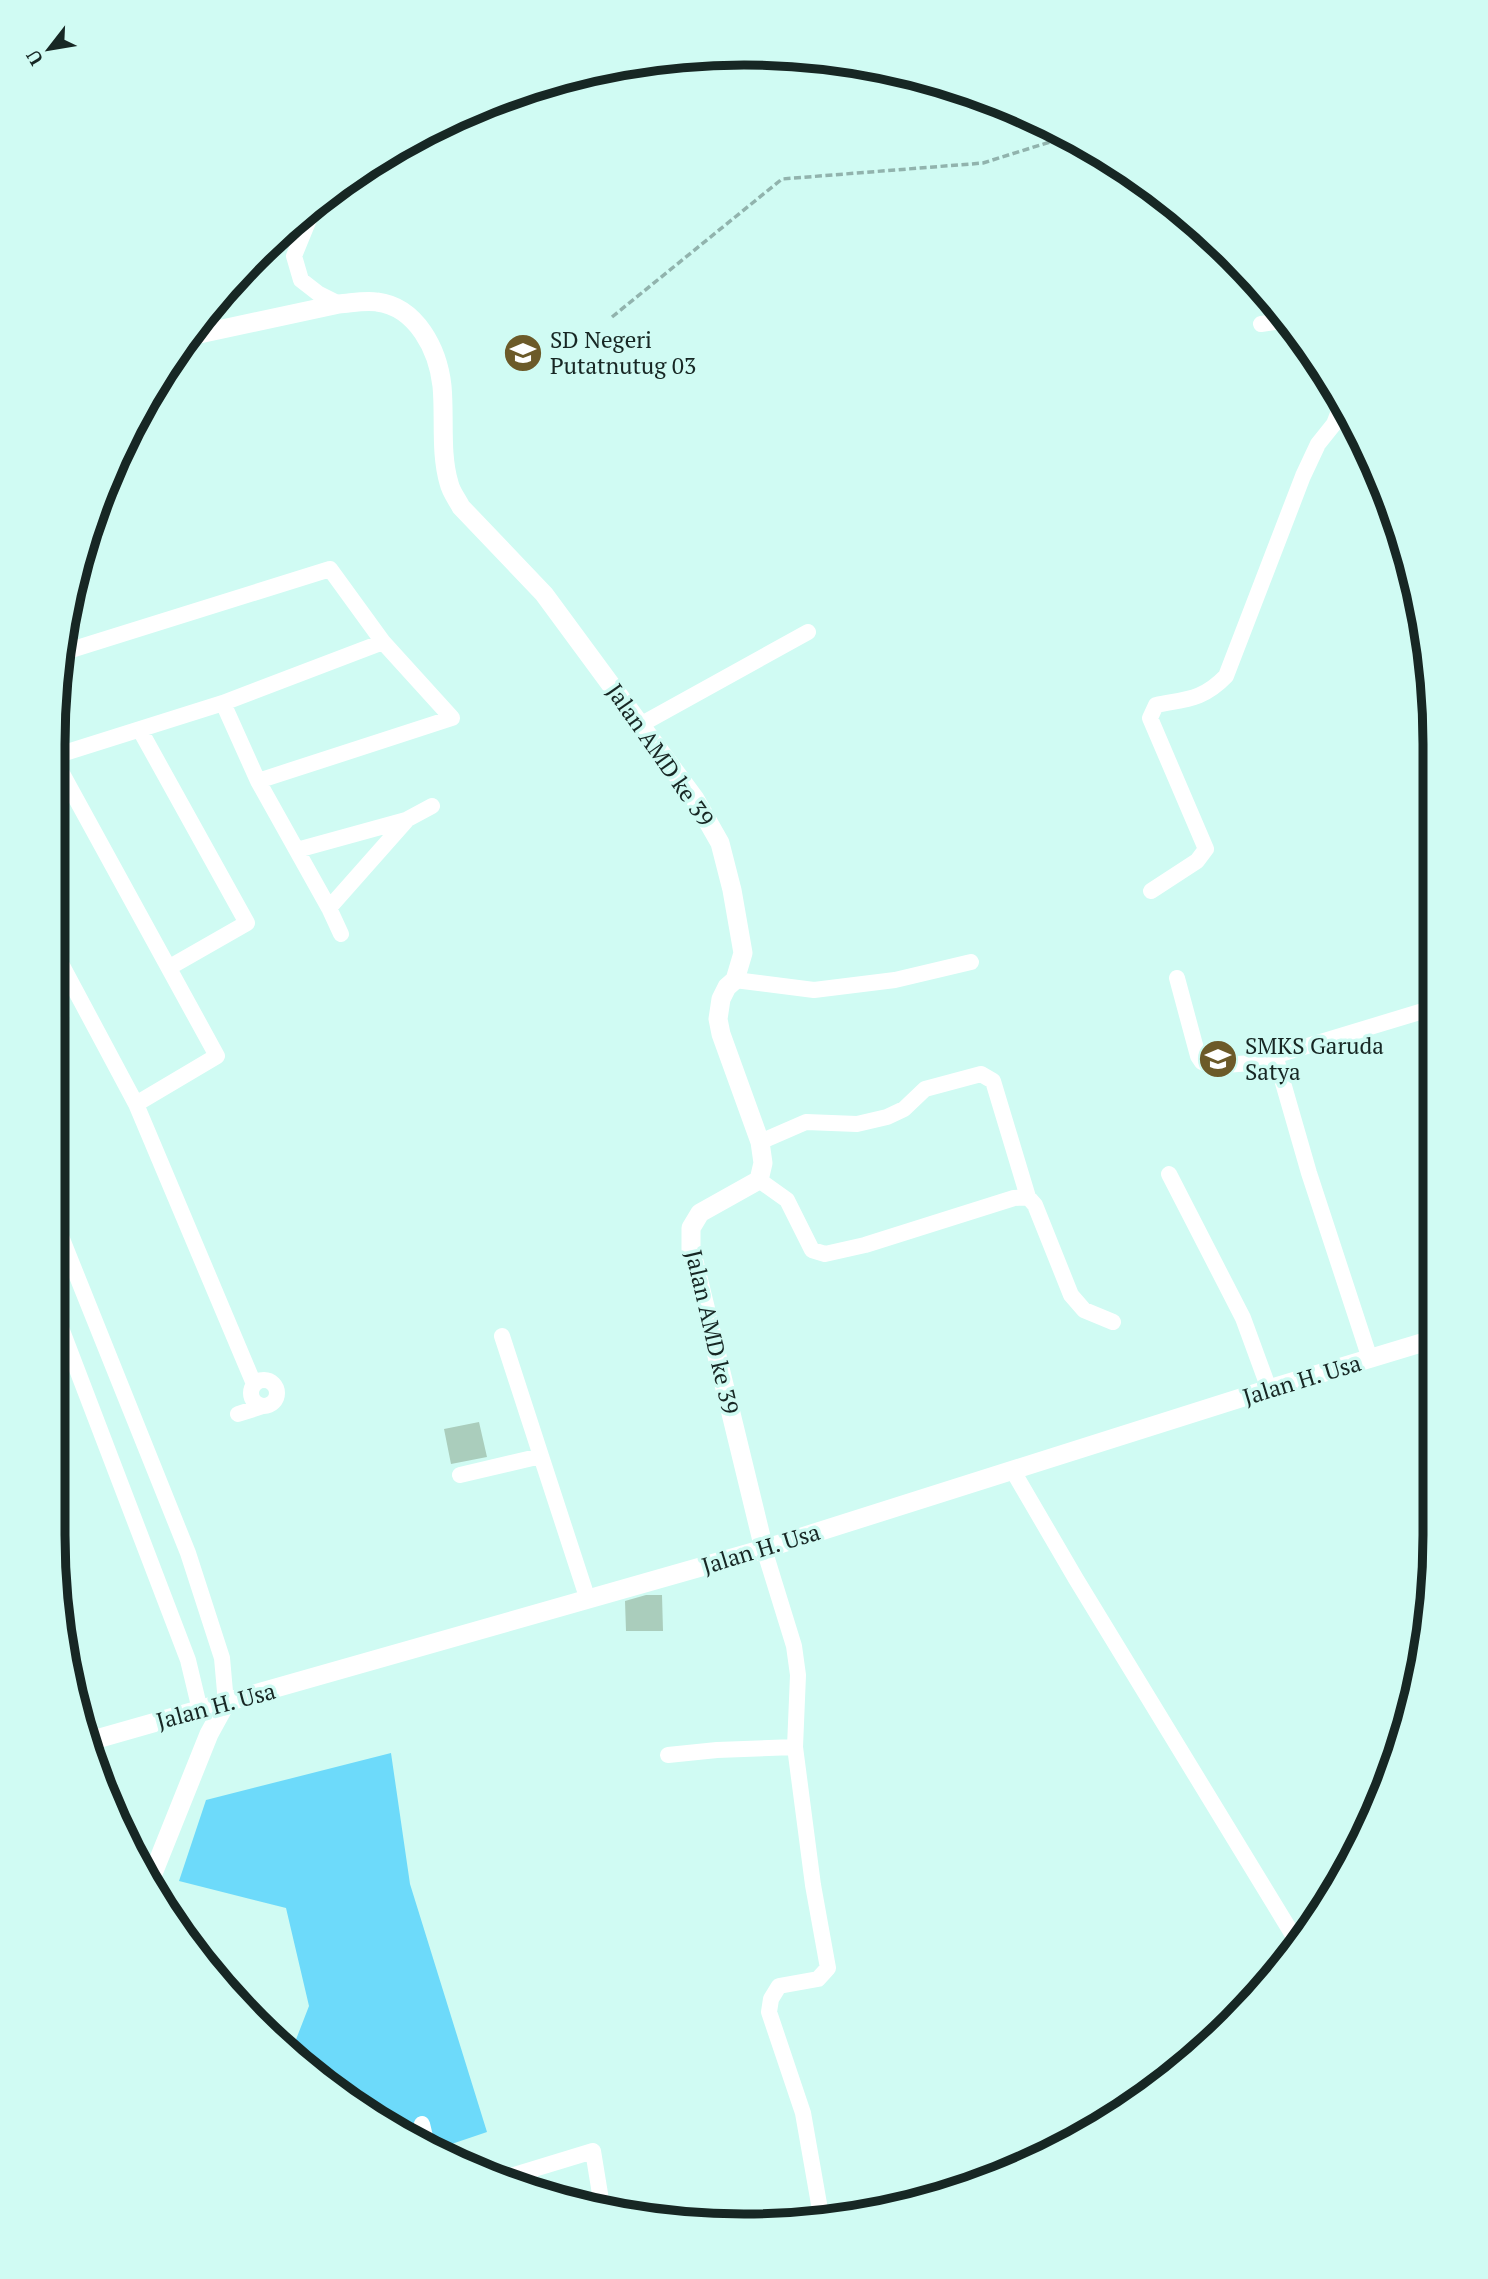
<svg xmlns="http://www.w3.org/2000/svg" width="1488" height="2279" font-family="'PT Serif',serif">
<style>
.water{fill:#6ddafa}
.building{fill:#aacdbc}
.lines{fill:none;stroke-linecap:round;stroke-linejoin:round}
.path{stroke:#91b3ad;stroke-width:3.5;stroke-dasharray:7 3.5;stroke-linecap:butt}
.minor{stroke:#fff;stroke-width:16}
.tertiary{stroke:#fff;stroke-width:19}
.labels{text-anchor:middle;stroke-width:7;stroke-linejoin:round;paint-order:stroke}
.poi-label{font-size:23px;fill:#172724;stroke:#d0fbf3;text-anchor:start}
.street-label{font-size:23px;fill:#172724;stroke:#d0fbf3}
.rim{fill:none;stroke:#172724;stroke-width:9}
</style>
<rect width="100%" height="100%" fill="#d0fbf3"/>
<path class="water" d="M391,1753L410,1884L487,2132L431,2151L323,2084L290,2055L309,2006L286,1908L179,1881L206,1800Z"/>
<path class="building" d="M479,1422L487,1457L451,1464L444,1429Z
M646,1595H662L663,1631H626L625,1601Z"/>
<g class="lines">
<path class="path" d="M612,317L782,179L983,163L1069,136"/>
<path class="minor" d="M324,195L310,217L294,256L301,280L319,294L339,304
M1261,324L1290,320
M58,654L330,569L383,642
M223,703L258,781L329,908L341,934
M640,725L808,632
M140,730L247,923L170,967
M58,755L223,703L383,642L452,718L258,781
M58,766L217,1056L136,1104
M297,850L406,820L432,806
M1151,891L1197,861L1206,849L1150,718L1156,705C1186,699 1203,700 1226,676L1303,476L1318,444L1334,424L1342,403
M329,908L406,821
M58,958L136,1104L254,1384
M1177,978L1198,1056L1202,1062L1212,1066L1251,1063L1433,1008
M735,980L814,990L895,980L971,962
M1275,1055L1309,1173L1370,1359
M760,1142L806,1122L857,1124L887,1117L904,1109L925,1089L981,1074L993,1081L1028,1197
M1169,1174L1243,1318L1269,1389
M759,1180L787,1200L812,1250L825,1254L865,1245L1014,1198L1028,1197L1035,1205L1071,1295L1084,1310L1113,1322
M58,1229L188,1553L222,1658L226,1703
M58,1320L188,1660L200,1710
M502,1336L541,1456
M251 1393a13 13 0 1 1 26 0a13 13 0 1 1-26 0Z
M238,1414L263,1406
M1013,1471L1076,1579L1299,1945
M460,1475L541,1456L588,1600
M764,1549L794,1646L798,1675L795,1747L813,1885L828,1968L818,1979L779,1986L771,1999L769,2012L803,2113L822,2221
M78,1708L89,1741
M668,1755L717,1750L795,1747
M422,2124L428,2149
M498,2180L593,2151L602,2206"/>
<path class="tertiary" d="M190,336L339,304C352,303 365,300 377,302C417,307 438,350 442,386C445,417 440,453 449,483C451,492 457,499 461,507L544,594L695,799L720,843L732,890L743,953L735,980L727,987L721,999L718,1019L721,1034L760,1142L763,1163L759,1180L700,1213L691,1228V1249L764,1549
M86,1742L764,1549L1269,1389L1431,1340
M150,1881L209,1734L226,1703"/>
</g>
<defs>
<g id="school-disc" transform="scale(2.0125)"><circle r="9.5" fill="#6c5a29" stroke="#d0fbf3"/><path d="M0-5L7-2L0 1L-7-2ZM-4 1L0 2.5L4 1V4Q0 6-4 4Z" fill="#fff"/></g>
</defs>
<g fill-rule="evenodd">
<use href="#school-disc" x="523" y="353"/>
<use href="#school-disc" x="1218" y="1059"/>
</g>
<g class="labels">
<g class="poi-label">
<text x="550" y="348">SD Negeri<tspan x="550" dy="26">Putatnutug 03</tspan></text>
<text x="1245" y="1054">SMKS Garuda<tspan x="1245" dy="26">Satya</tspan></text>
</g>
<g class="street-label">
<text transform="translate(660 755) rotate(55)" y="8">Jalan AMD ke 39</text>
<text transform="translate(712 1332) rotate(77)" y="8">Jalan AMD ke 39</text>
<text transform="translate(1302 1380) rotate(-17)" y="8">Jalan H. Usa</text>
<text transform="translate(761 1549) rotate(-17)" y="8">Jalan H. Usa</text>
<text transform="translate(216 1706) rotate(-15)" y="8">Jalan H. Usa</text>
</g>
</g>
<path d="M0 0H1488V2279H0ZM744 65H744A679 679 0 0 1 1423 744V1535A679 679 0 0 1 744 2214H744A679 679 0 0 1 65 1535V744A679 679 0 0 1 744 65Z" fill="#d0fbf3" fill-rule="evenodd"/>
<path class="rim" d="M744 65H744A679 679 0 0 1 1423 744V1535A679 679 0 0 1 744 2214H744A679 679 0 0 1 65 1535V744A679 679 0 0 1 744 65Z"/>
<g transform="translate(49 49) rotate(239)" stroke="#d0fbf3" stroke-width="5" paint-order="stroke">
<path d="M0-5L12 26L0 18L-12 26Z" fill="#172724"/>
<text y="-10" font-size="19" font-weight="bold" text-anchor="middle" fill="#172724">U</text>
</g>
</svg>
